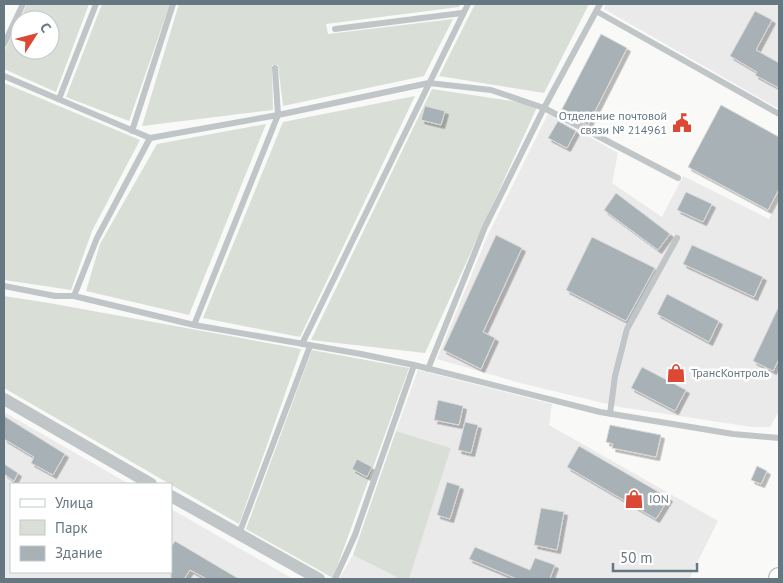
<svg xmlns="http://www.w3.org/2000/svg" width="783" height="583" font-family="'PT Sans',sans-serif">
<style>
.built{fill:#eaeaea}
.green{fill:#d9ded6;fill-rule:evenodd}
.building{fill:#a7b1b6;stroke:#dbdad9;filter:url(#shadow)}
.lines{fill:none;stroke-linecap:round;stroke-linejoin:round}
.primary-casing{stroke:#b4babd;stroke-width:22}
.service{stroke:#c0c5c8;stroke-width:6}
.minor{stroke:#c0c5c8;stroke-width:12}
.primary{stroke:#fff;stroke-width:20}
.labels{text-anchor:middle;stroke-width:5;stroke-linejoin:round;paint-order:stroke}
.poi-label{font-size:12px;fill:#657780;stroke:#fff;text-anchor:start}
</style>
<defs>
<filter id="shadow"><feDropShadow dx="3.5" dy="3.5" stdDeviation="0" flood-color="#0004"/></filter>
</defs>
<rect width="100%" height="100%" fill="#f9f9f7"/>
<path class="built" d="M606,4H779V109L604,9Z
M548,114L618,153L612,183L662,217L683,176L769,219L779,199V411L770,427H752L620,407L520,383L437,359L487,237Z
M418,370L552,404L549,425L718,521L689,579H409L451,448L396,431Z
M4,412L129,484H11V572H171V509L293,579H4Z
M353,555L400,579H339Z"/>
<path class="green" d="M27,4H89L56,92L4,69V52ZM20,20H50V50H20Z
M102,4H170L129,121L66,97Z
M179,4H460L459,7L326,24L328,34L453,19L424,76L283,106L278,65H272L273,110L142,126Z
M475,4H589L544,93L439,76Z
M4,83L140,140L92,231L71,290L4,280Z
M432,89L538,105L425,353L311,340Z
M415,96L300,337L203,318L283,122Z
M266,124L189,315L86,291L100,244L157,144Z
M4,296L49,303L301,349L239,524L4,388Z
M312,350L409,368L333,578L246,529Z
M396,431L451,448L409,579H400L353,555Z"/>
<path class="building" d="M755,11L772,20L756,50L779,63V88L755,75L757,72L730,56Z
M601,34L627,48L588,125L561,111Z
M721,105L779,137V189L768,210L688,167Z
M425,106L445,111L441,125L421,120Z
M558,121L576,131L567,148L548,138Z
M686,192L712,204L703,222L677,210Z
M616,193L670,234L658,250L604,210Z
M496,235L522,248L483,332L495,338L481,369L443,350Z
M592,237L655,268L626,321L566,290Z
M692,245L763,277L754,297L683,264Z
M667,294L719,321L709,342L657,314Z
M779,306V359L773,371L753,361Z
M642,367L686,390L675,411L631,388Z
M438,400L463,406L459,425L434,420Z
M4,416L65,454L53,475L31,463L34,457L4,439Z
M465,422L478,425L471,453L458,450Z
M610,425L661,435L656,457L612,448L613,444L606,442Z
M579,446L669,498L656,519L567,467Z
M357,459L372,467L367,477L352,469Z
M4,464L18,473L14,481L4,474Z
M757,466L767,471L761,484L751,480Z
M447,482L460,486L450,519L437,515Z
M541,508L564,512L557,550L534,545Z
M175,541L239,579H207L190,570L184,579H171V547Z
M475,547L530,570L535,558L555,565L550,578L553,579H517L469,559Z"/>
<g class="lines">
<g class="primary-casing">
<path id="primary" d="M779,579V578"/>
</g>
<path class="service" d="M596,11L779,114
M335,29L462,13
M4,44L23,4
M4,76L150,138
M59,99L96,4
M132,131L173,4
M4,286L55,296H74L194,325L361,354L414,365L600,412L733,434L779,438
M74,296L97,238L150,138L278,115L429,83L491,90L544,108L678,178
M194,325L278,115L275,68
M302,344L468,4
M428,369L485,227L544,108L600,4
M610,414L615,376L627,329L677,238
M239,534L310,346
M335,579L355,535L414,365"/>
<path class="minor" d="M4,399L151,484
M171,496L319,579"/>
<use href="#primary" class="primary"/>
</g>
<defs>
<g id="civic-bare" transform="scale(1.5)"><path d="M-.6-6.5H3V-4.5H.6V-3L4-1V1h2V6H-6V1h2V-1L-.6-3ZM-1.2 2.5V6h2.4V2.5Z" fill="#db4834" stroke="#fff" stroke-width="2.5" paint-order="stroke"/></g>
<g id="shop-bare" transform="scale(1.5)"><path d="M-5-2.5h2.3a2.7 3.5 0 0 1 5.4 0H5L5.5 6h-11ZM-1.5-2.5h3a1.5 2.3 0 0 0-3 0Z" fill="#db4834" stroke="#fff" stroke-width="2.5" paint-order="stroke"/></g>
</defs>
<g fill-rule="evenodd">
<use href="#civic-bare" x="682" y="123"/>
<use href="#shop-bare" x="676" y="373"/>
<use href="#shop-bare" x="634" y="499"/>
</g>
<g class="labels">
<g class="poi-label">
<text x="667" y="120" text-anchor="end">Отделение почтовой<tspan x="667" dy="14">связи № 214961</tspan></text>
<text x="691" y="377">ТрансКонтроль</text>
<text x="649" y="503">ION</text>
</g>
</g>
<rect width="783" height="583" fill="none" stroke="#657780" stroke-width="10"/>
<rect x="10" y="483" width="162" height="90" fill="#ffffff" stroke="#c1c9cc"/>
<rect x="20" y="499" width="25" height="8" fill="#ffffff" stroke="#c1c9cc"/>
<text x="55" y="508" font-size="15" fill="#657780">Улица</text>
<rect x="20" y="520" width="25" height="15" fill="#d9ded6" stroke="#c1c9cc"/>
<text x="55" y="533" font-size="15" fill="#657780">Парк</text>
<rect x="20" y="546" width="25" height="15" fill="#a7b1b6" stroke="#c1c9cc"/>
<text x="55" y="558" font-size="15" fill="#657780">Здание</text>
<g transform="translate(35 35) rotate(54)"><circle r="24" fill="#ffffff" stroke="#c1c9cc"/>
<path d="M0-4L9 19L0 12L-9 19Z" fill="#db4834"/>
<text y="-8" font-size="14" font-weight="bold" text-anchor="middle" fill="#657780">С</text>
</g>
<path d="M613 563v8h84v-8" fill="none" stroke="#657780" stroke-width="2.5"/>
<text x="620" y="563" font-size="15" fill="#657780" stroke="#ffffff" stroke-width="4" paint-order="stroke">50 m</text>
</svg>
